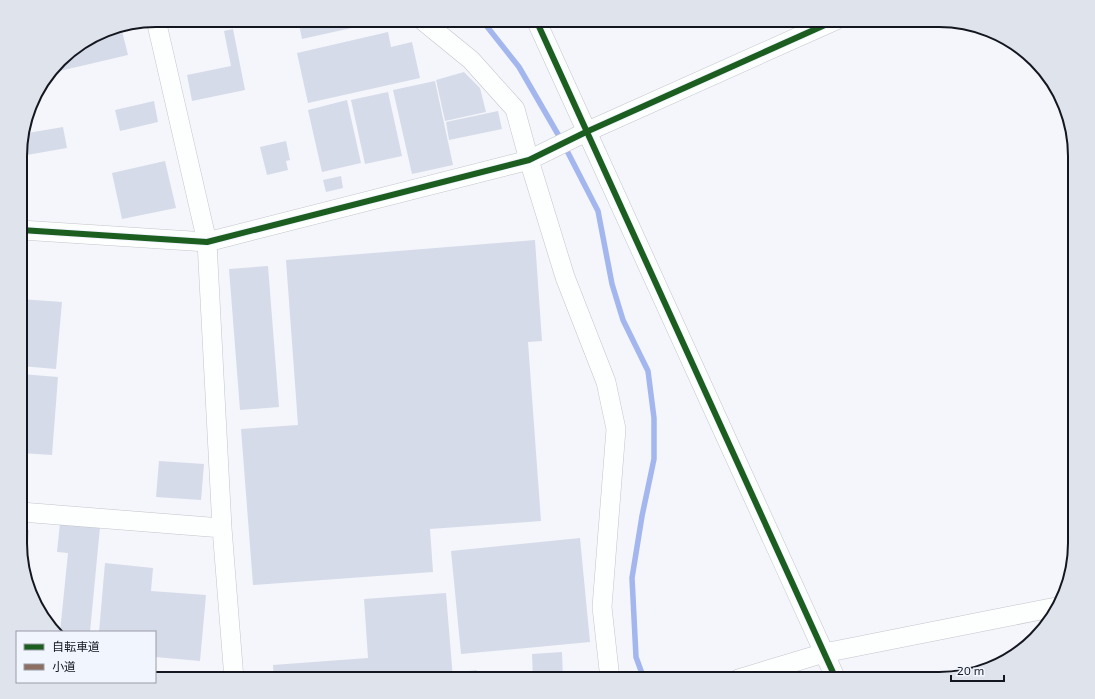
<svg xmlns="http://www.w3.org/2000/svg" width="1095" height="699" font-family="'Exo 2','Noto Sans JP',sans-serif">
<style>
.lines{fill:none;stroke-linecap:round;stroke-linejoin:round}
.stream{stroke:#a4b6ee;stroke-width:5.5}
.building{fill:#d6dbe9}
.minor-casing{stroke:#c2c5cb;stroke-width:20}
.minor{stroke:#fdfefe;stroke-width:19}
.quiet{stroke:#8d6e63;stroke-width:5;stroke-dasharray:10 5;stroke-linecap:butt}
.cycleway-casing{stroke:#f1f5fe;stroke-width:8}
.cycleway{stroke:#1b5e20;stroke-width:6}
.rim{fill:none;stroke:#14171f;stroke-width:2}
</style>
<rect width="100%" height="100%" fill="#f4f6fb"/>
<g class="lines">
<path class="stream" d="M479,20L485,24L519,67L563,143L598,211L612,284L623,320L648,371L654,418V459L642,516L632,578L636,657L644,679"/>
</g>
<path class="building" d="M298,20H383V21L302,39Z
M121,27L128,55L51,73L66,54L102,31Z
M233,29L245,90L192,101L187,75L231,66L224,31Z
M388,32L391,47L412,42L420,78L308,103L297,53Z
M464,72L480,88L486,112L445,121L436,80Z
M435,81L453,165L412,174L393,90Z
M388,92L402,156L365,164L351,100Z
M347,100L361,163L322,172L308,110Z
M154,101L158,122L120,131L115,110Z
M498,111L502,129L449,140L446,122Z
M63,127L67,148L21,156V138L22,134Z
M286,141L290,160L286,161L288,170L267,175L260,147Z
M165,161L176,208L122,219L112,173Z
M341,176L343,188L326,192L323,180Z
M535,240L542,341L528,342L541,521L430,529L433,572L253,585L241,429L298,425L286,260Z
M268,266L279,407L240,410L229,269Z
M21,299L62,302L56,369L21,366Z
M21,374L58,377L52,455L21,453Z
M159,461L204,464L201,500L156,497Z
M60,523L100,527L90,632H60L68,553L57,552Z
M21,529L29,530L26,575L21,561Z
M580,538L590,642L461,654L451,551Z
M105,563L153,568L151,591L206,595L200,661L155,657V632H99Z
M446,593L453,679H274L273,665L368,658L364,599Z
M562,652L563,679H533L532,654Z
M477,670V679H460L459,672Z
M195,671L216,673L215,679H195Z"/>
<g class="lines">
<g class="minor-casing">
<path id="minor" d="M156,20L207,242L222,528L234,679
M422,20L471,60L515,109L529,160L565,277L606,382L616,429L602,607L610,679
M536,20L836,679
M21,230L207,242L529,160L586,132L836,20
M21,512L222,528
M738,679L824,653L1056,607"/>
</g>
<use href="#minor" class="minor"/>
<path class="quiet" d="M1048,78L1066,119"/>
<g class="cycleway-casing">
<path id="cycleway" d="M536,20L836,679
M21,230L207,242L529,160L586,132L836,20"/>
</g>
<use href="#cycleway" class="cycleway"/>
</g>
<path d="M0 0H1095V699H0ZM156 27H939A129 129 0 0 1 1068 156V543A129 129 0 0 1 939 672H156A129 129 0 0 1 27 543V156A129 129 0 0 1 156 27Z" fill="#dfe3ec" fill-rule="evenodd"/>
<path class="rim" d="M156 27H939A129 129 0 0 1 1068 156V543A129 129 0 0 1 939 672H156A129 129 0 0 1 27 543V156A129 129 0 0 1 156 27Z"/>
<rect x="16" y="631" width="140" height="52" fill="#f1f5fe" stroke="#999ca5"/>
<rect x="24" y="644" width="20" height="6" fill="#1b5e20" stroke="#999ca5"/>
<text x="52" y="651" font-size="12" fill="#14171f">自転車道</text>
<rect x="24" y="664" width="20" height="6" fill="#8d6e63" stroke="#999ca5"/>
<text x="52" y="671" font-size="12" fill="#14171f">小道</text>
<path d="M951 675v6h53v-6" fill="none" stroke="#14171f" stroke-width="2"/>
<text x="957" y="675" font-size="12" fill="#14171f" stroke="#f1f5fe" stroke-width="3" paint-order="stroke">20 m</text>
</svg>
